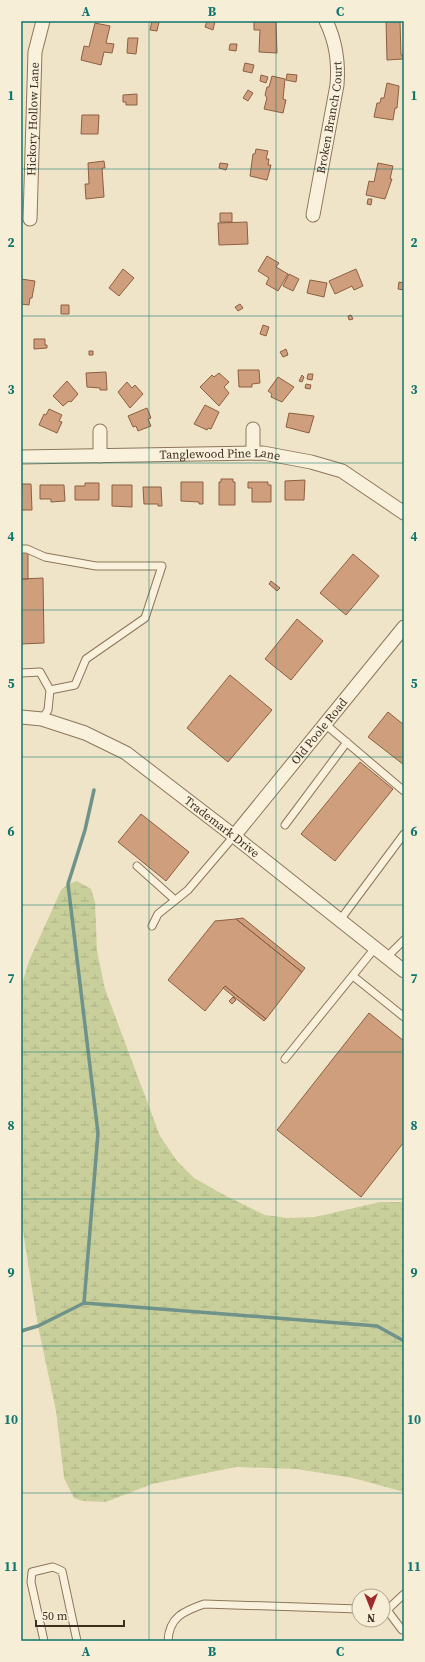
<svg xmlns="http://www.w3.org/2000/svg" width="425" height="1662" font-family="'Source Serif 4',serif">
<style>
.wetland{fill:url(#wetland-marsh)}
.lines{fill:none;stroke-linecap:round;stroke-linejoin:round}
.stream{stroke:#6f938a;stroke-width:3.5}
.building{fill:#cf9f7d;stroke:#8d5f41}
.lane-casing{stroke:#8d765c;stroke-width:9}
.street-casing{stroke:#8d765c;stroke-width:15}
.lane{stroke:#faf1dc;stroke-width:7}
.street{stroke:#faf1dc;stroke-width:13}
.grid{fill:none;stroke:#0f766e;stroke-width:1;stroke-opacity:0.55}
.labels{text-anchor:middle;stroke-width:3;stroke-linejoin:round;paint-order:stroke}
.street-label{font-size:12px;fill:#3d2e20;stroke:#f7eed8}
.neatline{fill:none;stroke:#0f766e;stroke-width:1.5}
.grid-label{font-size:13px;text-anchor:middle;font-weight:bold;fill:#0f766e}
</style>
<defs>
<pattern id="wetland-marsh" width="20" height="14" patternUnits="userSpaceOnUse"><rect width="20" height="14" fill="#c9cf9b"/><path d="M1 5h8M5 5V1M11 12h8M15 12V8" fill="none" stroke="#aeb285"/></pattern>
</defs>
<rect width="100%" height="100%" fill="#f0e4c8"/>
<path class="wetland" d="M77,881L91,889L95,902L97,951L105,989L160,1136L177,1161L194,1178L226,1196L265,1215L287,1218L315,1217L380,1202H404V1492L353,1478L296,1469L236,1467L152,1484L106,1502L82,1501L74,1498L64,1478L56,1411L38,1326L21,1219V987L29,961L61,890L68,884Z"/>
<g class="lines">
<path class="stream" d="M84,1303L98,1133L68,884L85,830L94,790
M21,1331L38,1326L84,1303L377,1326L404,1341"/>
</g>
<path class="building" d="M152,21L159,22L157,31L150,30Z
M207,21H215L213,30L205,27Z
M386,21H400L401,55H403V59L387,60Z
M254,22H276L277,53L259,52L260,30H254Z
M95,23L110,26L106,43L114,44L112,53L104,52L101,65L81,60L84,46L89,47Z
M128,38H138L136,54L127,53Z
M230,44H237L236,51L229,50Z
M245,63L254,65L252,73L243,71Z
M287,74L297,75L296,82L286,80Z
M261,75L268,77L266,83L260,81Z
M272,76L285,79L283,99L286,100L283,113L264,109L267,98L265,95L267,87H269Z
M387,83L399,86L397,108H395L393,120L374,117L377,103H380L381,98H384Z
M248,90L253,93L248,101L243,98Z
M137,94V105H126V102H123V95Z
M82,115H99L98,134H81Z
M256,149L268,151L266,159H269L268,165H271L267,180L250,176L253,154H255Z
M104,161L105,168H102L104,197L86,199L85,184H89L88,163Z
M220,163L228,164L226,170L219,168Z
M378,163L393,166L390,179H392L385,199L366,195L369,181L374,182Z
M368,199H372L371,205L367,204Z
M220,213H232V222H220Z
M247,222L248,244L219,245L218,223Z
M267,256L279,263L276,267L288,274L278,291L266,284L269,278L258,271Z
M123,269L134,278L119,296L109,288Z
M356,269L363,286L354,290L352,286L335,294L329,281Z
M289,274L299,279L293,291L283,286Z
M21,279L35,281L32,298H30L29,305L21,304Z
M310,280L327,283L324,297L307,293Z
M399,282L404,283V290L398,289Z
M240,304L243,308L238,311L235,307Z
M61,305H69V314H61Z
M351,315L353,319L349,320L348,316Z
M263,325L269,327L266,336L260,334Z
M34,339H45V345H47V348L34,349Z
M286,349L288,355L283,357L280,352Z
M89,351H93V355H89Z
M238,370H259L260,383L252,384V387H239Z
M106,372L107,390H100V388L87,387L86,373Z
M219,373L229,382L224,387L229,393L219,406L200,387L212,375L214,377Z
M308,374H313L312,380L307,379Z
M302,375L304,377L302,382L299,381Z
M278,377L294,387L282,402L271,397L272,394L268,391Z
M67,381L78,394L71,402L69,401L63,406L53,396Z
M127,382L132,388L135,385L143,394L130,408L118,392Z
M306,384L311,385L310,389L305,388Z
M205,405L219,412L211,429L208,428L207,430L194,424Z
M147,408L151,418L148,419L151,426L138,431L136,426L133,427L128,416Z
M49,409L62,415L59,421L62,422L57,433L39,425L44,414L46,415Z
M289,413L314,416L309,433L286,427Z
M221,479H233V482H235V505H219V482H221Z
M305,480L304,500H285V481Z
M181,482H203V504H199V502L181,501Z
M248,482H268V485H271V502H252V488H248Z
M85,483H99V500H75V486H85Z
M22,484H31L32,510H21Z
M40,485H64L65,501L51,502V499H40Z
M112,485H132V507L112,506Z
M143,487H161L162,506H158V504H144Z
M21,552H28V579H21Z
M353,554L379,576L346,615L320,593Z
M43,578L44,643L21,644V579Z
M271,581L280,588L277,591L269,584Z
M297,619L323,641L291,680L265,659Z
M230,675L272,710L228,762L187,728Z
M388,712L404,725V765L368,737Z
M360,762L393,789L335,861L301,834Z
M141,814L189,852L166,881L118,842Z
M243,918L305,968L302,972L236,919Z
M236,919L302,972L266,1019L225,986L205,1011L168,980L215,921Z
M225,986L266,1019L264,1021L223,988Z
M233,997L236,1000L232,1004L229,1001Z
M369,1013L404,1041V1142L361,1197L277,1130Z"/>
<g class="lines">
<g class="lane-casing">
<path id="lane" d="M21,549H27L45,557L96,566H162L145,618L86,659L75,685L50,690L48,710L42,719
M21,673L40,672L50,690
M325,724L404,791
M285,825L347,742
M137,866L175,900
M340,920L404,834
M152,926L158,914L188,890L234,836
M387,957L404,940
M353,976L404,1017
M285,1059L375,948
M383,1610H387L402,1630H404
M387,1610L404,1594
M44,1641L31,1582L32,1572L53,1567L62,1571L77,1641
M168,1641C169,1617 184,1611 204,1604L359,1609"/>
</g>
<g class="street-casing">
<g id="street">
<path id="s1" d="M313,215L337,85C339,61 336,42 326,21"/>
<path id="s2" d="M30,219L35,52L43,21"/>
<path d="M253,429V453"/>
<path d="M100,431V456"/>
<path id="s3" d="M21,457L263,453L311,462L342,471L404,513"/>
<path id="s4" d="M21,717L42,719L85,733L126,753L234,836L404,971"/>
<path id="s5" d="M234,836L404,627"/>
</g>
</g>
<use href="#lane" class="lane"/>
<use href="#street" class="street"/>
</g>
<path class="grid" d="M149,21V1641M276,21V1641M21,169H404M21,316H404M21,463H404M21,610H404M21,757H404M21,905H404M21,1052H404M21,1199H404M21,1346H404M21,1493H404"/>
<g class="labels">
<g class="street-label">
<text dy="4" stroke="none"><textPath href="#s1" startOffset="99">Broken Branch Court</textPath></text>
<text dy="4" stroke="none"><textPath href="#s2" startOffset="100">Hickory Hollow Lane</textPath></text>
<text dy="4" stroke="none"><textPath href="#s3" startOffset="199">Tanglewood Pine Lane</textPath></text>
<text dy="4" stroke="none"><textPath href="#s5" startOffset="135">Old Poole Road</textPath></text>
<text dy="4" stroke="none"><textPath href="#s4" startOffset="233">Trademark Drive</textPath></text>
</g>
</g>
<rect width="425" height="1662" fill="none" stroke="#f7eed8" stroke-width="44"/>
<g transform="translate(371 1608) rotate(180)"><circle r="19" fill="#f7eed8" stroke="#ada18e"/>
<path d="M0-3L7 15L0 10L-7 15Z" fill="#9e2a2b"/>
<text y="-6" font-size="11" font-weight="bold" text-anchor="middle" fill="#3d2e20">N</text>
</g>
<path d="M36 1620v6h88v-6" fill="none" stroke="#3d2e20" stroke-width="2"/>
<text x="42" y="1620" font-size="12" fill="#3d2e20" stroke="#f7eed8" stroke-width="3" paint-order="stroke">50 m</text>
<rect x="22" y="22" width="381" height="1618" class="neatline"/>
<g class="grid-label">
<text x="86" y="16">A</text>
<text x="212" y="16">B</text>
<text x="340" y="16">C</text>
<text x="11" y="100">1</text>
<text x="414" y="100">1</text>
<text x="11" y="247">2</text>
<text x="414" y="247">2</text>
<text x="11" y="394">3</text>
<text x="414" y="394">3</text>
<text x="11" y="541">4</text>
<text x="414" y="541">4</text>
<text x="11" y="688">5</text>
<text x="414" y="688">5</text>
<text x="11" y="836">6</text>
<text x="414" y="836">6</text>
<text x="11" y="983">7</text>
<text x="414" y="983">7</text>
<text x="11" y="1130">8</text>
<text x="414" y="1130">8</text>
<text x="11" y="1277">9</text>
<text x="414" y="1277">9</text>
<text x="11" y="1424">10</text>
<text x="414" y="1424">10</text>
<text x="11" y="1571">11</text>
<text x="414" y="1571">11</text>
<text x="86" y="1656">A</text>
<text x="212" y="1656">B</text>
<text x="340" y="1656">C</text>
</g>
</svg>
